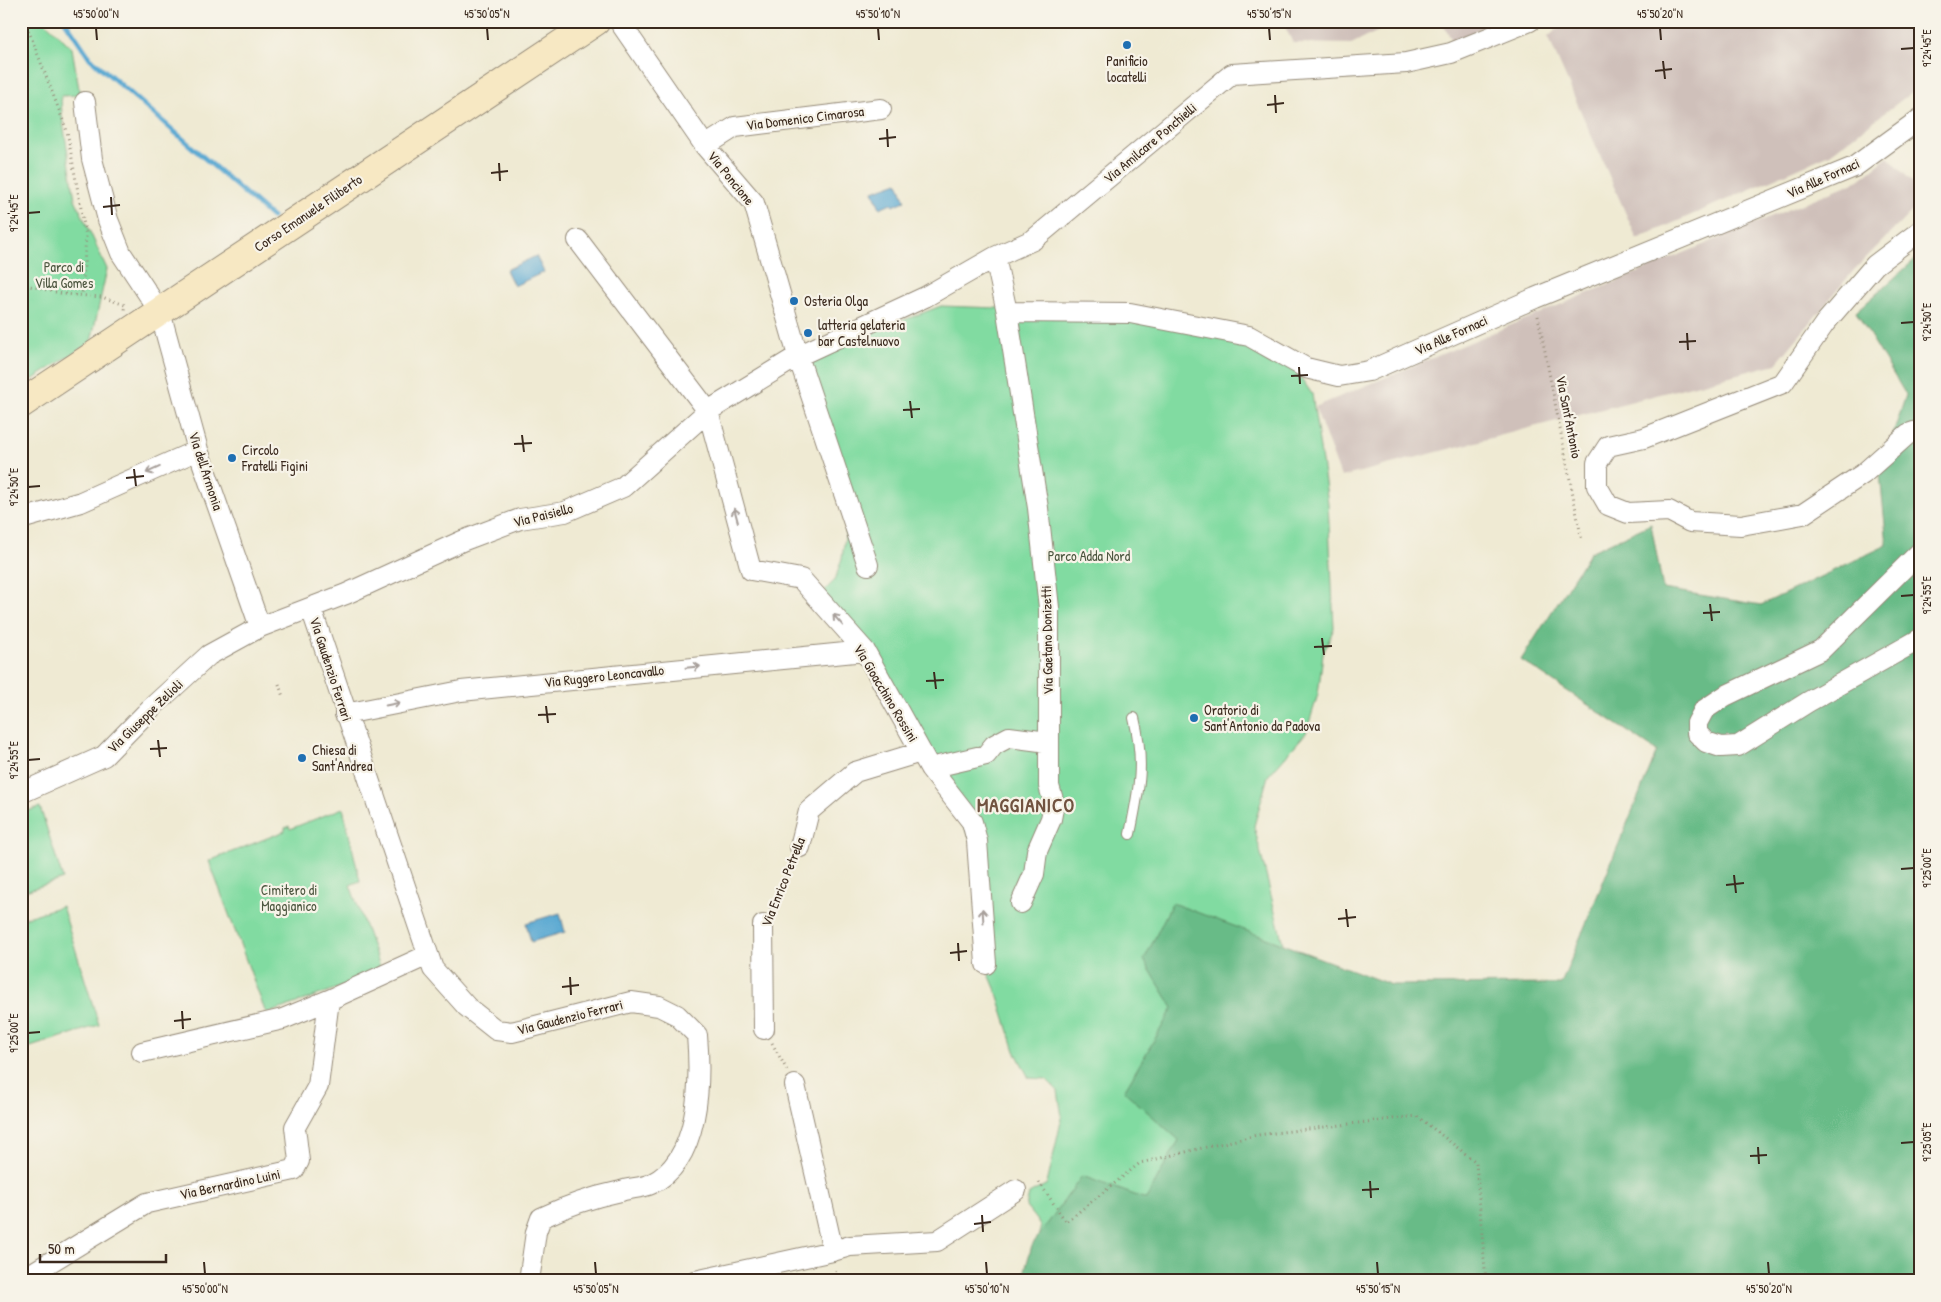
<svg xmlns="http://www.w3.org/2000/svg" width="1941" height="1302" font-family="'Patrick Hand',sans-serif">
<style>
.industrial{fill:#cfc0ba}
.green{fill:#81dba1;stroke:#5e8260}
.forest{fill:#68bb87;stroke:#527252}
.water{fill:#58a8d2;stroke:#4a6978}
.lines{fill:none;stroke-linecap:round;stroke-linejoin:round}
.stream{stroke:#58a8d2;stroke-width:5}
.service-casing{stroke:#958a78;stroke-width:12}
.minor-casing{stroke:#958a78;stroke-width:22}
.secondary-casing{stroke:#958a78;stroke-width:30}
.path{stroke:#958a78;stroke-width:3;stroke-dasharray:1 4;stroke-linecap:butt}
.service{stroke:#fff;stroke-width:10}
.minor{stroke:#fff;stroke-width:20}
.secondary{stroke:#f7e8c3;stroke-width:28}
.oneway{stroke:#a79f9a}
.ticks{fill:none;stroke:#3b2a1e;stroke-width:2}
.poi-dot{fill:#1f6fb2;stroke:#f7f3e8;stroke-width:2}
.labels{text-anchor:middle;stroke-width:4.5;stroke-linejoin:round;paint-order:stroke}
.poi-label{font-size:14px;fill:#3b2a1e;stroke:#f7f3e8;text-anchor:start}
.street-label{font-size:14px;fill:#3b2a1e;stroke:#f7f3e8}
.park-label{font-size:14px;fill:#4c563f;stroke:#f7f3e8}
.district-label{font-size:19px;font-weight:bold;letter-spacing:1px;fill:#715340;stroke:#f7f3e8}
.neatline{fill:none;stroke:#3b2a1e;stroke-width:2}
.ticks-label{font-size:12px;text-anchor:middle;fill:#3b2a1e}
</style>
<rect width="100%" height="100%" fill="#f7f3e8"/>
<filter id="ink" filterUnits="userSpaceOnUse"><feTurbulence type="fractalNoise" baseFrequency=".02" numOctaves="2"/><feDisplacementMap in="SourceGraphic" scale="10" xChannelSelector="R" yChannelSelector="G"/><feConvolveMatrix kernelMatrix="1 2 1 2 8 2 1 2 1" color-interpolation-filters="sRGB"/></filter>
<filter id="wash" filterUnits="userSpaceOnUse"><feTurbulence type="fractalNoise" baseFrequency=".0096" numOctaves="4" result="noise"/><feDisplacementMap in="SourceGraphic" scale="20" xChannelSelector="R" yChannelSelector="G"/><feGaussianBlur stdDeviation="1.12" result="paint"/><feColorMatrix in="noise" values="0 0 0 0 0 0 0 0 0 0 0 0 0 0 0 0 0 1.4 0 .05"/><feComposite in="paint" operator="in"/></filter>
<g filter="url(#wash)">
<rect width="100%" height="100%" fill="#efead3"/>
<path class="industrial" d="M1282,21H1400L1351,44L1293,43Z
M1441,21H1495L1453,42Z
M1566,21H1920V86L1830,154L1637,239L1548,37Z
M1888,157L1920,190V203L1853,271L1776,364L1341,477L1315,407L1859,180Z"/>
<path class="green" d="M21,21H44L72,48L80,95L61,96L62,116L75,199L107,269L91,342L21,387Z
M941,306L1026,309L1184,323L1253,342L1292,365L1312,394L1328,503L1334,628L1323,654L1318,694L1306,733L1268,776L1254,826L1294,989L1359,1112L1026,1281L1041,1226L1026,1207L1029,1194L1047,1184L1062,1117L1058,1091L1046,1079L1029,1078L1015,1051L997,993L981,955L985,862L823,592L835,580L842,558L847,522L811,362L848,341Z
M40,807L63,879L22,892L21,813Z
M343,808L360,881L350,885L380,967L357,981L269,1013L265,1011L209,861L285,831V828L289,826L290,829Z
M62,906L99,1025L21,1050V919Z"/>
<path class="forest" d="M1920,255V1281H1022L1032,1245L1082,1176L1146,1199L1179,1140L1124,1091L1173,1008L1144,960L1172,903L1392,985L1561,984L1657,751L1521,660L1590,552L1651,524L1663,589L1761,605L1887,545L1880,474L1906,395L1856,312Z"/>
<path class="water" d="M898,182L905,201L893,206L891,203L880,208L873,191Z
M536,256L544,272L514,286L506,270Z
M560,913L565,932L531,942L526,923Z"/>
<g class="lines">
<path class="stream" d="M65,21L90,58L272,217"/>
</g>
</g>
<g filter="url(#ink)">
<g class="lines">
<g class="service-casing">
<path id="service" d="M1130,834C1139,790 1145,763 1134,718"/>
</g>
<g class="minor-casing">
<path id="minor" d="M619,21L705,146L754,203L798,356L868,565
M85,102L92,159L108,220L121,253L160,312L198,450L260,627
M705,146L735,127L881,109
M1920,231L1875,265L1825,323L1783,383L1644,438L1608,446L1597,463V486L1608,505L1628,513L1669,511L1690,522L1741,525L1803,514L1863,474L1908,434L1920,430
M578,240L708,411L751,570L801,579L865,651L930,768L972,822L977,841L986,964
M995,257L1007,312L1130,313L1249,336L1306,368L1339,376L1369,371L1535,298L1854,167L1920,119
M1007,312L1038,508L1049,608V786L1054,803L1051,819L1037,851L1034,874L1021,903
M21,519L81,502L198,450
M1920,552L1821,650L1725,696L1704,710L1697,723V733L1706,742L1721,747L1738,746L1808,702L1920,639
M311,608L433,969L467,1007L496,1030L512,1032L631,1002L659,1006L677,1015L697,1035C701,1082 700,1161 651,1184C642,1188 630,1188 621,1191C593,1197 566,1206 541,1218L536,1232L529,1281
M345,714L461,691L865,651
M930,768L986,755L994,745L1009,737L1048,742
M21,793L104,756L150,709L209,655L260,627L346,594L462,541L520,519L565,512L623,487L708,411L798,356L925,297L995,257L1033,240L1232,74L1406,63L1451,53L1530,21
M800,847L809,811L855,772L921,752
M763,925L764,1029
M142,1052L283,1019L329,1000
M795,1085L833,1251L850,1246L937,1241L1016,1190
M21,1280L147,1203L294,1170L299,1161L295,1127L318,1086L329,1000L428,955
M695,1281L833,1251"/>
</g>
<g class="secondary-casing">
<path id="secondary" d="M21,404L596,21"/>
</g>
<path class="path" d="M25,21L67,131L86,236L82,295
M21,284L64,294L102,297L125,305L124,310
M1538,316L1582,541
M279,684L283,697
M770,909L793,861
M772,1043L787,1070
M1039,1182L1066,1222L1140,1163L1257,1135L1417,1116L1476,1162L1486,1281
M831,1281L837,1268"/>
<use href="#service" class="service"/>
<use href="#minor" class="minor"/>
<use href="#secondary" class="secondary"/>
</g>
<defs><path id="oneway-shaft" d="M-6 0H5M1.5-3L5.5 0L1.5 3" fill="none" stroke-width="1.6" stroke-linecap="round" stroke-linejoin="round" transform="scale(1.25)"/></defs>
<g class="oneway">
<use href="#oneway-shaft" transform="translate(153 470) rotate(156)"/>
<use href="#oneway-shaft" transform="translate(736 515) rotate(-105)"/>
<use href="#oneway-shaft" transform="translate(838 620) rotate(-131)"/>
<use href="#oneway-shaft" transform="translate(693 667) rotate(-5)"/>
<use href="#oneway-shaft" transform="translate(393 704) rotate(-11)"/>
<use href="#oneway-shaft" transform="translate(983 916) rotate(-94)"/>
</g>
</g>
<path class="ticks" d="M96,28L97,40M487,28L488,40M878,28L879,40M1269,28L1270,40M1660,28L1661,40M1901,49L1914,48M1663,61L1665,79M1655,71L1672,69M1275,95L1276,113M1267,105L1284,103M887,129L888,147M879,139L896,137M499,163L500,181M491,173L508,171M111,197L112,215M103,207L120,205M28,213L40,212M1901,323L1914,322M1687,333L1688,350M1679,342L1696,341M1299,367L1300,384M1291,376L1308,375M910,401L912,418M903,410L920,409M522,435L524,452M514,444L532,443M134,469L136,486M126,478L144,476M28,487L40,486M1901,596L1914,595M1710,604L1712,621M1703,613L1720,612M1322,638L1324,655M1314,647L1332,646M934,672L936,689M926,681L944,680M546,706L548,723M538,715L556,714M158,740L160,757M150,749L167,748M28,760L40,759M1901,869L1914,868M1734,875L1736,893M1726,885L1744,883M1346,909L1348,927M1338,919L1356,917M958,943L959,961M950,953L967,951M570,977L571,995M562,987L579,985M182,1011L183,1029M174,1021L191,1019M28,1033L40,1032M1901,1143L1914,1142M1758,1147L1759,1164M1750,1156L1767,1155M1370,1181L1371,1198M1362,1190L1379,1189M982,1215L983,1232M974,1224L991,1222M204,1262L205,1274M595,1262L596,1274M986,1262L987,1274M1377,1262L1378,1274M1768,1262L1769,1274"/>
<g class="poi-dot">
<circle cx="1127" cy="45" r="5"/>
<circle cx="794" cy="301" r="5"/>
<circle cx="808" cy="333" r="5"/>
<circle cx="232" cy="458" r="5"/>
<circle cx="1194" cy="718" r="5"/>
<circle cx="302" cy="758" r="5"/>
</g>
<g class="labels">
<g class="poi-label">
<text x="1127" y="66" text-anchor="middle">Panificio<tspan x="1127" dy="16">locatelli</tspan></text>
<text x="804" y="306">Osteria Olga</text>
<text x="818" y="330">latteria gelateria<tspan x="818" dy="16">bar Castelnuovo</tspan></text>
<text x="242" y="455">Circolo<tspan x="242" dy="16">Fratelli Figini</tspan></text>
<text x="1204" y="715">Oratorio di<tspan x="1204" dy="16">Sant'Antonio da Padova</tspan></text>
<text x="312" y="755">Chiesa di<tspan x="312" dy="16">Sant'Andrea</tspan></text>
</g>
<g class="street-label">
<text transform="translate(805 118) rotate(-7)" y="5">Via Domenico Cimarosa</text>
<text transform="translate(1150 143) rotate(-40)" y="5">Via Amilcare Ponchielli</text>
<text transform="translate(731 178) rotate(51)" y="5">Via Poncione</text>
<text transform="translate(1823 178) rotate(-24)" y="5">Via Alle Fornaci</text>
<text transform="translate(308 213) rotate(-34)" y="5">Corso Emanuele Filiberto</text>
<text transform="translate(1451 335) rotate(-24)" y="5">Via Alle Fornaci</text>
<text transform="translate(1569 417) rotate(79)" y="5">Via Sant'Antonio</text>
<text transform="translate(206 471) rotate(72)" y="5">Via dell'Armonia</text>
<text transform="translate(543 515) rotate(-14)" y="5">Via Paisiello</text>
<text transform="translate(1047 640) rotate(-91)" y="5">Via Gaetano Donizetti</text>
<text transform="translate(331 669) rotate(72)" y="5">Via Gaudenzio Ferrari</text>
<text transform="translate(604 676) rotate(-6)" y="5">Via Ruggero Leoncavallo</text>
<text transform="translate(886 693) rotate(59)" y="5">Via Gioacchino Rossini</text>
<text transform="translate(145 716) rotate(-44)" y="5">Via Giuseppe Zelioli</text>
<text transform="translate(783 882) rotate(-68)" y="5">Via Enrico Petrella</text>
<text transform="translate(570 1017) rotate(-14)" y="5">Via Gaudenzio Ferrari</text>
<text transform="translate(230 1184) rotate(-12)" y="5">Via Bernardino Luini</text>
</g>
<g class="park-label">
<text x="64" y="272">Parco di<tspan x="64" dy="16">Villa Gomes</tspan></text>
<text x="1089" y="561">Parco Adda Nord</text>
<text x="289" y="895">Cimitero di<tspan x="289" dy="16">Maggianico</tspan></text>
</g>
<g class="district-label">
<text x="1026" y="812">MAGGIANICO</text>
</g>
</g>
<rect width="1941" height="1302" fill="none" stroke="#f7f3e8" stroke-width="55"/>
<path d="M40 1254v8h126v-8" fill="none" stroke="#3b2a1e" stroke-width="2.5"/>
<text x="48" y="1254" font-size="15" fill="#3b2a1e" stroke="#f7f3e8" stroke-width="4" paint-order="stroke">50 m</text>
<rect x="28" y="28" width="1886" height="1246" class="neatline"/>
<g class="ticks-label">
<text x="96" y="18">45°50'00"N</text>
<text x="487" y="18">45°50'05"N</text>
<text x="878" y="18">45°50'10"N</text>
<text x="1269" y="18">45°50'15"N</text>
<text x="1660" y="18">45°50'20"N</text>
<text transform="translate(1927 48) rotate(-90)" y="4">9°24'45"E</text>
<text transform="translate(14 213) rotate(-90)" y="4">9°24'45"E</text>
<text transform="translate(1927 322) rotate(-90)" y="4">9°24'50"E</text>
<text transform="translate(14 487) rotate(-90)" y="4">9°24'50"E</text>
<text transform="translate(1927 595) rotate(-90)" y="4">9°24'55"E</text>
<text transform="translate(14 760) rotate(-90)" y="4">9°24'55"E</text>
<text transform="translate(1927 868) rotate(-90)" y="4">9°25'00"E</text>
<text transform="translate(14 1033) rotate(-90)" y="4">9°25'00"E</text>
<text transform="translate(1927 1142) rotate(-90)" y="4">9°25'05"E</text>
<text x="205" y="1293">45°50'00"N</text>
<text x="596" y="1293">45°50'05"N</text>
<text x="987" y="1293">45°50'10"N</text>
<text x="1378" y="1293">45°50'15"N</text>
<text x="1769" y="1293">45°50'20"N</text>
</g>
</svg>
